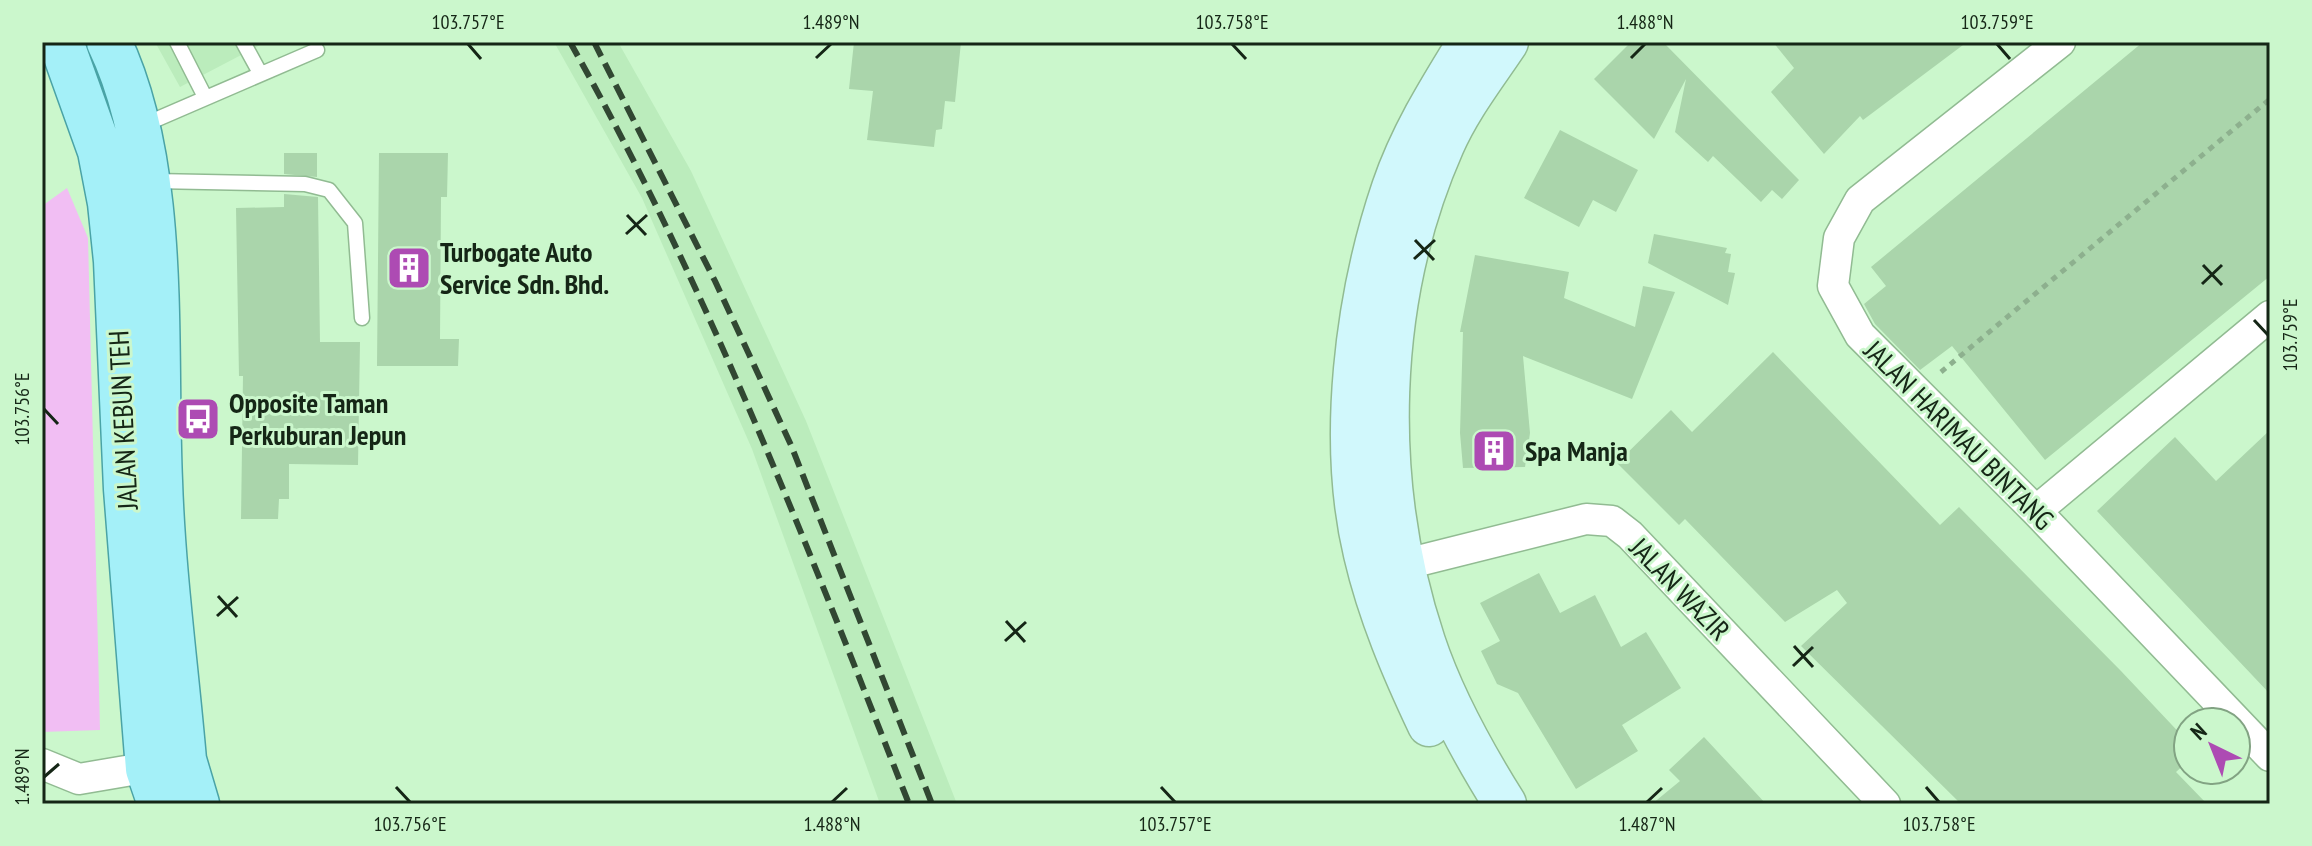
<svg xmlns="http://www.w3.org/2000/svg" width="2312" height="846" font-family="'PT Sans Narrow',sans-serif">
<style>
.built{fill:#bbecbc}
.green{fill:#f1bef3}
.building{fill:#aad5ab}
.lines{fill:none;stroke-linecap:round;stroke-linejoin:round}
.lane-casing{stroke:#91bb92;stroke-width:17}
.street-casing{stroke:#91bb92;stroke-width:33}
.secondary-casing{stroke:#91bb92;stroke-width:45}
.primary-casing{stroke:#4aa3a6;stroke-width:47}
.path{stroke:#8db08e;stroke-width:5;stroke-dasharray:6 6;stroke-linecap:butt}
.lane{stroke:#fff;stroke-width:14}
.street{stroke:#fff;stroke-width:30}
.secondary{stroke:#d1f8fc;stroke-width:42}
.primary{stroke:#a4f0f8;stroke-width:44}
.rail{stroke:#314732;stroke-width:6;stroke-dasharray:16 8;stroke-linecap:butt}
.ticks{fill:none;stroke:#152616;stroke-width:3}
.labels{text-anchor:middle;stroke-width:6;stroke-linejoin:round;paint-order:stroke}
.poi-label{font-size:28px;font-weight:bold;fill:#152616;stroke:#cbf7cc;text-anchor:start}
.street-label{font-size:28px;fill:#152616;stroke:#cbf7cc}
.neatline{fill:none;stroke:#152616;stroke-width:3}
.ticks-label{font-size:20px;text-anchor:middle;fill:#152616}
</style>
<rect width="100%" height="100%" fill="#cbf7cc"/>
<path class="built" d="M155,42H266L180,87Z
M554,42H618L691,171L806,421L957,804H880L752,449L642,198Z"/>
<path class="green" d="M67,188L88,238L100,730L42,732V206Z"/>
<path class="building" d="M854,42H961L955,102L945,101L942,129L936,130L934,147L867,140L873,91L849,89Z
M1631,42H1663L1799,180L1782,199L1772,190L1761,202L1713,156L1708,162L1675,132L1686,79L1654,139L1594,79Z
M1773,42H1967L1863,120L1860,116L1824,154L1771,92L1794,68Z
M2143,42H2270V276L2045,460L1952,346L1920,370L1875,324L1864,304L1886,286L1871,267Z
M1560,130L1638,170L1616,212L1593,200L1579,227L1524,198Z
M284,153H317V177L284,174Z
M379,153H448L447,197H441L440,339H459L458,366H377Z
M284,194L318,197L320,342H360L358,465L289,464V499H279L278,519H241L243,376H239L236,208L284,207Z
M1654,234L1727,248L1725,253L1731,254L1728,272L1735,273L1728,305L1648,263Z
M1475,255L1569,272L1564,298L1635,327L1643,286L1675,292L1632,399L1523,356L1530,433L1525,467L1463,468L1460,433L1463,332H1460Z
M1773,352L1940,525L1959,507L2121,671L2188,742V761L2176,772L2207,804H1961L1801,646L1847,603L1837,590L1785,622L1685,519L1679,525L1617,463L1671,410L1692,432Z
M2270,430V694L2097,511L2175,437L2216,481Z
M1539,573L1560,613L1595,595L1621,647L1646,632L1681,688L1622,725L1638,751L1576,789L1518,693L1497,684L1481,651L1500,641L1480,603Z
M1704,737L1766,804H1652L1680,781L1669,770Z"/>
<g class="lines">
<g class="lane-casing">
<path id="lane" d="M177,42L205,97
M243,42L260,73
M141,126L317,50
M154,181L305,184L329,190L355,223L362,318"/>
</g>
<g class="street-casing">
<path id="street" d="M2060,42L1860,200L1839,238L1833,286L1860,335L2036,511L2270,756
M2036,511L2270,316
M1386,569L1586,519L1612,521L1630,535L1885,804
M42,764L79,779L167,764"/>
</g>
<g class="secondary-casing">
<path id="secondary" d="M1429,725C1403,670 1379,614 1365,554C1338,441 1356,297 1393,188C1411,135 1440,89 1469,42
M1505,804C1473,753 1443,699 1424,642C1371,483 1375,299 1443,145C1459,108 1485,75 1507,42"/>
</g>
<g class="primary-casing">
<path id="primary" d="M61,42L100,151L110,203L116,261L126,489L148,769L160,804
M109,42C169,167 154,344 160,481C163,574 176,667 184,760L197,804"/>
</g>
<path class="path" d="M1941,372L2270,99"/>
<use href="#lane" class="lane"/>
<use href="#street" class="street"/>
<use href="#secondary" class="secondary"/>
<use href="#primary" class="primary"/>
<path class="rail" d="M570,42C707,285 807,545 909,804
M594,42L715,281L791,445L932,804"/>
</g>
<path class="ticks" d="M468,44L481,59M1232,44L1246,59M1997,44L2010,59M816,58L831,44M1631,58L1645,44M627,215L646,235M626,234L647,215M1415,240L1434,260M1414,259L1435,240M2203,265L2222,285M2202,284L2222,265M2254,320L2268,335M44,409L58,424M218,596L237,617M217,616L238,597M1006,621L1025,642M1005,641L1026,622M1794,646L1813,667M1793,666L1813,647M44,777L59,764M396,787L410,802M1161,787L1175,802M1926,787L1939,802M832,802L847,788M1647,802L1662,788"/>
<defs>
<g id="building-square" transform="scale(2.3)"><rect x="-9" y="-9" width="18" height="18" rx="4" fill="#ad4bb3" stroke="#cbf7cc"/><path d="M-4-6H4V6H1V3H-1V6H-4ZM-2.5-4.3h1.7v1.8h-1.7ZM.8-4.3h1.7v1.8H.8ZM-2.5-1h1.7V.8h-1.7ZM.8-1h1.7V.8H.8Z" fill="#fff"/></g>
<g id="bus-square" transform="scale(2.3)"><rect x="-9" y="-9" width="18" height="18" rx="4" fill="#ad4bb3" stroke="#cbf7cc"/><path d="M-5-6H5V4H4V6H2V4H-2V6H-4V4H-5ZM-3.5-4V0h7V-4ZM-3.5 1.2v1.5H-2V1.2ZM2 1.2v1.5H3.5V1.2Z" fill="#fff"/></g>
</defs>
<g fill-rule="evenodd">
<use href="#building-square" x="409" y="268"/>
<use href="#bus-square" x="198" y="419"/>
<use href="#building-square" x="1494" y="451"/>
</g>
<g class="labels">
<g class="poi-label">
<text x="440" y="262">Turbogate Auto<tspan x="440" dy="32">Service Sdn. Bhd.</tspan></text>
<text x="229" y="413">Opposite Taman<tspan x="229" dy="32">Perkuburan Jepun</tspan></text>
<text x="1525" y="461">Spa Manja</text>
</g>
<g class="street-label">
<text transform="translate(123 420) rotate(-93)" y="10">JALAN KEBUN TEH</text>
<text transform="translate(1959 435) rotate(45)" y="10">JALAN HARIMAU BINTANG</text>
<text transform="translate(1680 589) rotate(46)" y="10">JALAN WAZIR</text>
</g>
</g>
<rect width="2312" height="846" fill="none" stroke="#cbf7cc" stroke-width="88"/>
<g transform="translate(2212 746) rotate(317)"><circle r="38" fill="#cbf7cc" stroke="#82a383" stroke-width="2"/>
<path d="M0-6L14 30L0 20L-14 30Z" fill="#ad4bb3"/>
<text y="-12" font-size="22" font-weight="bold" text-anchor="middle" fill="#152616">N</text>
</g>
<rect x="44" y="44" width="2224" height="758" class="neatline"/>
<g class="ticks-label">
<text x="468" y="29">103.757°E</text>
<text x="831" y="29">1.489°N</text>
<text x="1232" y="29">103.758°E</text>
<text x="1645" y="29">1.488°N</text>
<text x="1997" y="29">103.759°E</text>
<text transform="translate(2290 335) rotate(-90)" y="7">103.759°E</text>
<text transform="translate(22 409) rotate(-90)" y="7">103.756°E</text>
<text transform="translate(22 777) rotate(-90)" y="7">1.489°N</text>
<text x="410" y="831">103.756°E</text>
<text x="832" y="831">1.488°N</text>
<text x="1175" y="831">103.757°E</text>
<text x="1647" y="831">1.487°N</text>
<text x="1939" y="831">103.758°E</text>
</g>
</svg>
